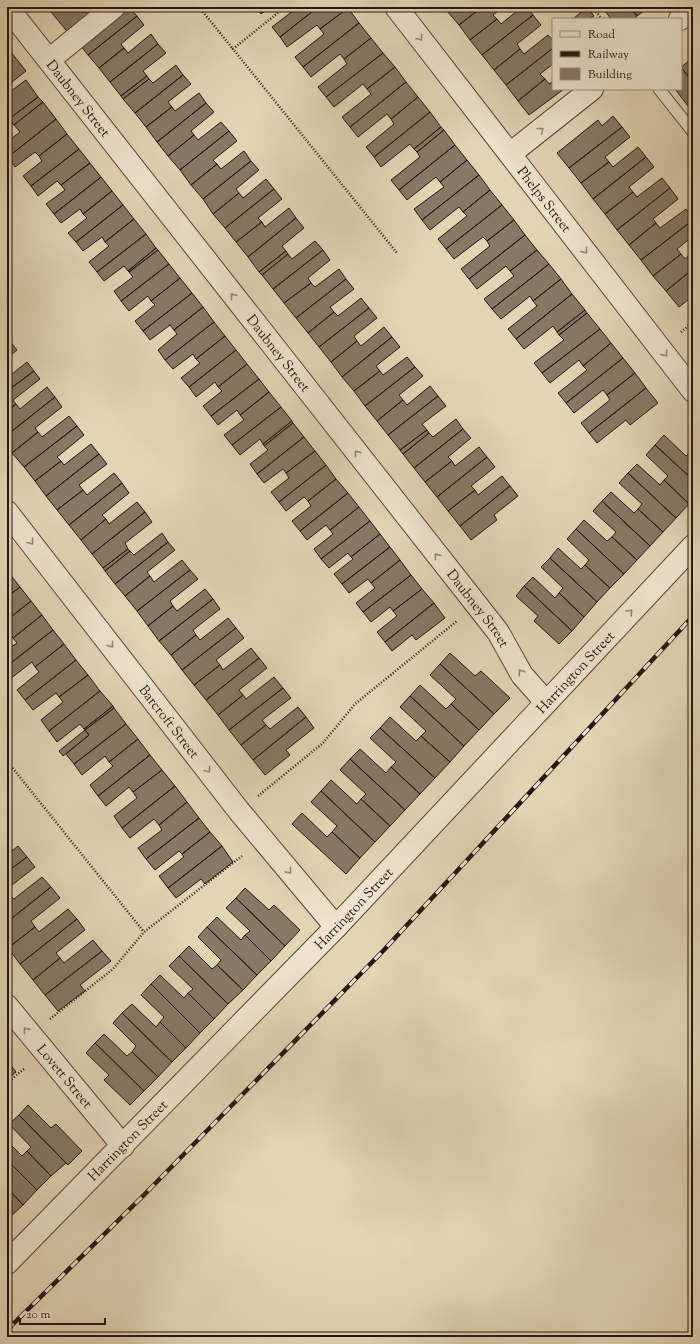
<svg xmlns="http://www.w3.org/2000/svg" width="700" height="1344" font-family="'Sorts Mill Goudy',serif">
<style>
.building{fill:#867966;stroke:#241611}
.lines{fill:none;stroke-linecap:round;stroke-linejoin:round}
.service-casing{stroke:#53463a;stroke-width:13}
.minor-casing{stroke:#53463a;stroke-width:24}
.path{stroke:#241611;stroke-width:2.5;stroke-dasharray:1 2;stroke-linecap:butt}
.service{stroke:#ece4ce;stroke-width:11}
.minor{stroke:#ece4ce;stroke-width:22}
.rail-casing{stroke:#241611;stroke-width:4.5}
.rail{stroke:#ece4ce;stroke-width:3;stroke-dasharray:9;stroke-linecap:butt}
.oneway{stroke:#928779}
.labels{text-anchor:middle;stroke-width:3;stroke-linejoin:round;paint-order:stroke}
.street-label{font-size:14px;fill:#241611;stroke:#ece4ce}
</style>
<rect width="100%" height="100%" fill="#e1d5b4"/>
<filter id="stains"><feTurbulence type="fractalNoise" baseFrequency=".005" numOctaves="4"/><feColorMatrix values="0 0 0 0 .2 0 0 0 0 .09 0 0 0 0 .02 0 0 0 .5 -.17"/></filter>
<radialGradient id="worn" r=".72"><stop offset=".6" stop-color="#630" stop-opacity="0"/><stop offset="1" stop-color="#630" stop-opacity=".3"/></radialGradient>
<path class="building" d="M47,7H82L91,18L70,35Z
M129,7L137,16L88,55L77,41L106,25Z
M256,7H270L261,14Z
M298,7H318L280,37L272,27Z
M318,7L348,8L320,29L317,25L287,47L280,37Z
M451,7H482L459,25L447,11Z
M482,7H503L493,15L497,19L470,40L459,25Z
M522,7H527L533,15L482,55L470,40L497,19L501,24Z
M587,7L594,16L589,19H573Z
M602,7H630L637,16L634,19H611Z
M630,7H649L637,16Z
M348,8L359,23L303,67L295,57L324,34L320,29Z
M533,15L541,25L517,44L520,49L494,70L482,55Z
M137,16L144,25L121,44L124,48L99,68L88,55Z
M359,23L371,38L344,59L340,54L311,77L303,67Z
M151,34L158,44L110,82L99,68L124,48L128,53Z
M548,35L553,41V48L506,85L494,70L520,49L524,54Z
M371,38L383,53L326,97L318,87L347,64L344,59Z
M158,44L166,53L143,71L147,76L121,96L110,82Z
M7,47L26,71L7,86Z
M553,48V64L540,74L545,79L518,101L506,85Z
M383,53L395,67L367,89L363,84L334,107L326,97Z
M693,58V83L681,67Z
M176,65L183,75L135,113L123,99L149,79L153,83Z
M395,67L406,82L350,127L342,117L371,94L367,89Z
M681,67L693,83V103L688,106L675,89H681Z
M183,75L191,84L168,102L172,107L146,127L135,113Z
M147,76L149,79L123,99L121,96Z
M545,79L549,84L553,81V89H564L529,115L518,101Z
M26,80L38,97L9,119L7,116V94Z
M406,82L418,97L391,119L387,114L358,137L350,127Z
M199,93L206,103L157,142L146,127L172,107L175,111Z
M38,97L43,102L14,125L9,119Z
M418,97L430,112L374,157L366,147L394,124L391,119Z
M43,102L56,119L8,157L7,142L20,132L14,125Z
M206,103L214,112L191,131L194,135L168,156L157,142Z
M430,112L441,127L414,149L410,144L381,167L374,157Z
M613,116L622,127L569,168L557,153L598,120L602,126Z
M56,119L67,134L39,156L35,152L15,167L8,157Z
M221,122L229,131L180,170L168,156L194,135L198,140Z
M441,127L444,130L417,152L414,149Z
M622,127L630,137L605,157L609,162L581,183L569,168Z
M444,130L455,145L399,190L391,180L420,157L417,152Z
M229,131L237,141L213,160L217,164L191,185L180,170Z
M67,134L79,149L31,186L23,176L42,161L39,156Z
M455,145L467,160L440,182L436,177L407,200L399,190Z
M638,147L646,157L593,199L581,183L609,162L613,167Z
M79,149L90,163L61,185L57,181L38,196L31,186Z
M244,151L251,161L203,199L191,185L217,164L221,169Z
M646,157L654,167L629,187L633,192L605,214L593,199Z
M467,160L479,175L422,220L414,209L444,187L440,182Z
M251,161L259,170L236,189L239,193L213,214L203,199Z
M90,163L101,177L54,214L46,204L65,190L61,185Z
M479,175L490,190L463,212L459,207L430,230L422,220Z
M101,177L112,191L83,214L80,209L61,223L54,214Z
M662,178L670,188L617,230L605,214L633,192L637,197Z
M266,179L274,189L225,228L213,214L239,193L243,198Z
M670,188L678,199L653,219L656,223L629,245L617,230Z
M274,189L282,199L258,218L262,222L236,242L225,228Z
M490,190L502,205L446,249L438,239L467,216L463,212Z
M112,191L123,205L76,242L68,233L87,218L83,214Z
M123,205L134,219L105,242L102,237L83,251L76,242Z
M502,205L514,220L487,241L483,237L454,259L446,249Z
M289,208L296,218L248,257L236,242L262,222L265,227Z
M686,209L693,220L641,260L629,245L656,223L660,228Z
M296,218L304,228L282,246L286,251L259,272L248,257Z
M134,219L146,234L97,272L89,262L109,246L105,242Z
M514,220L525,235L469,279L461,269L490,246L487,241Z
M693,220V236L677,249L681,254L653,276L641,260Z
M146,234L156,248L128,271L124,266L104,281L97,272Z
M525,235L537,250L510,271L506,266L477,289L469,279Z
M315,241L323,250L273,289L262,275L288,254L292,259Z
M156,248L158,250L129,272L128,271Z
M158,250L169,264L121,301L114,291L133,277L129,272Z
M323,250L330,260L308,278L311,283L284,303L273,289Z
M537,250L549,264L492,309L484,299L514,276L510,271Z
M286,251L288,254L262,275L259,272Z
M693,252V269L666,291L653,276L681,254L685,259Z
M169,264L180,278L151,301L148,296L129,311L121,301Z
M549,264L561,279L533,301L530,296L501,319L492,309Z
M339,269L346,279L296,318L284,303L311,283L315,287Z
M693,269V296L679,307L666,291Z
M180,278L192,293L143,331L135,321L155,305L151,301Z
M346,279L354,289L330,307L334,312L308,333L296,318Z
M561,279L572,294L516,339L508,329L537,306L533,301Z
M192,293L203,307L174,330L170,325L150,340L143,331Z
M572,294L585,310L557,332L553,326L524,349L516,339Z
M361,298L369,308L319,347L308,333L334,312L338,316Z
M203,307L214,322L165,360L158,350L177,334L174,330Z
M369,308L377,318L354,336L357,341L331,362L319,347Z
M585,310L587,313L559,335L557,332Z
M587,313L600,329L542,373L534,363L564,340L559,335Z
M214,322L225,336L196,359L193,354L173,369L165,360Z
M384,327L392,337L342,377L331,362L357,341L361,346Z
M600,329L611,343L583,366L579,360L550,383L542,373Z
M225,336L236,350L189,387L181,378L200,363L196,359Z
M392,337L400,347L376,366L380,371L354,391L342,377Z
M9,340L17,350L7,358V342Z
M611,343L623,358L566,403L558,393L587,370L583,366Z
M236,350L247,364L218,387L215,382L196,397L189,387Z
M407,357L415,367L365,406L354,391L380,371L383,375Z
M623,358L635,373L607,395L603,390L574,413L566,403Z
M27,362L34,371L7,391V378Z
M247,364L259,379L211,416L203,406L222,391L218,387Z
M415,367L423,376L399,395L403,400L377,421L365,406Z
M34,371L40,379L13,400L16,404L7,411V391Z
M635,373L646,388L589,433L581,423L610,400L607,395Z
M259,379L269,392L240,415L237,410L218,425L211,416Z
M430,386L438,396L388,435L377,421L403,400L407,405Z
M47,387L55,397L7,435V411L16,404L20,409Z
M646,388L658,403L630,425L626,420L597,443L589,433Z
M269,392L281,407L232,445L224,435L244,420L240,415Z
M438,396L446,406L422,424L427,430L400,450L388,435Z
M55,397L62,407L35,428L38,432L12,453L7,446V435Z
M281,407L292,421L263,444L260,439L240,455L232,445Z
M69,416L77,426L24,467L12,453L38,432L42,437Z
M456,419L463,429L414,468L403,454L429,433L433,437Z
M292,421L293,423L264,446L263,444Z
M293,423L304,437L257,474L250,464L268,450L264,446Z
M77,426L84,435L57,457L61,461L35,481L24,467Z
M463,429L471,438L448,457L452,461L425,482L414,468Z
M427,430L429,433L403,454L400,450Z
M664,435L686,456L691,451L693,453V480L655,445Z
M304,437L315,451L286,473L283,469L264,483L257,474Z
M91,444L99,454L46,496L35,481L61,461L64,465Z
M655,445L693,480V500L689,504L664,480L668,476L646,455Z
M479,447L487,457L437,497L425,482L452,461L455,466Z
M315,451L326,465L279,502L271,492L289,478L286,473Z
M99,454L107,464L79,485L83,490L57,510L46,496Z
M487,457L495,467L471,486L475,490L448,511L437,497Z
M637,464L660,485L664,480L689,504L676,518L628,473Z
M326,465L336,479L308,501L304,497L286,511L279,502Z
M114,473L122,483L69,525L57,510L83,490L87,495Z
M628,473L676,518L663,532L638,509L642,504L619,483Z
M502,476L510,486L460,526L448,511L475,490L478,495Z
M336,479L348,493L300,531L292,521L311,506L308,501Z
M122,483L129,493L102,515L106,519L81,540L69,525Z
M510,486L518,496L494,515L497,520L471,540L460,526Z
M611,492L634,513L638,509L663,532L650,546L602,501Z
M348,493L359,507L330,530L326,525L307,540L300,531Z
M602,501L650,546L637,560L612,537L616,532L593,511Z
M137,502L145,512L92,554L81,540L106,519L109,524Z
M359,507L370,521L321,559L314,549L333,534L330,530Z
M145,512L152,522L125,543L128,549L103,568L92,554Z
M584,520L607,541L612,537L637,560L624,574L576,529Z
M370,521L380,534L351,557L348,553L329,568L321,559Z
M576,529L624,574L610,588L585,565L589,560L567,539Z
M162,533L168,542L115,584L105,571L130,551L134,555Z
M380,534L390,547L342,584L334,574L353,559L351,557Z
M168,542L175,550L147,572L150,576L125,596L115,584Z
M390,547L400,560L371,583L368,579L349,593L342,584Z
M558,548L581,569L585,565L610,588L597,602L550,558Z
M128,549L130,551L105,571L103,568Z
M550,558L597,602L584,617L559,593L563,588L541,567Z
M182,560L190,570L137,611L125,596L150,576L154,582Z
M400,560L411,575L363,612L356,603L375,588L371,583Z
M190,570L198,579L170,601L173,606L148,626L137,611Z
M9,573L20,587L7,597V575Z
M411,575L422,589L393,611L390,607L371,622L363,612Z
M533,577L555,598L559,593L584,617L572,631L524,586Z
M524,586L572,631L559,644L534,621L538,616L516,596Z
M20,587L31,601L7,620V597Z
M205,589L213,599L159,641L148,626L173,606L177,611Z
M422,589L434,603L385,642L377,632L397,616L393,611Z
M213,599L220,609L193,630L196,635L171,655L159,641Z
M31,601L42,615L13,638L9,633L7,635V620Z
M434,603L445,618L416,640L412,635L392,651L385,642Z
M42,615L53,630L7,666V650L17,643L13,638Z
M228,618L236,628L182,670L171,655L196,635L200,640Z
M236,628L244,638L216,660L220,665L194,685L182,670Z
M53,630L64,644L35,667L32,662L10,679L7,676V666Z
M64,644L76,660L25,700L17,690L39,672L35,667Z
M251,648L259,658L206,700L194,685L220,665L223,670Z
M450,653L475,676L481,671L510,698L494,714L440,664Z
M259,658L267,668L239,690L243,695L218,715L206,700Z
M76,660L88,675L59,697L56,693L33,710L25,700Z
M440,664L494,714L479,730L451,704L456,699L430,675Z
M88,675L100,691L49,731L41,720L63,702L59,697Z
M274,677L283,688L229,730L218,715L243,695L246,699Z
M420,685L446,709L451,704L479,730L464,746L410,696Z
M283,688L291,698L262,720L266,725L241,745L229,730Z
M100,691L113,706L84,729L80,724L57,742L49,731Z
M410,696L464,746L450,762L421,736L426,731L400,707Z
M113,706L114,708L85,730L84,729Z
M298,707L306,717L253,760L241,745L266,725L270,729Z
M114,708L126,724L74,764L66,754L89,735L85,730Z
M306,717L314,728L286,750L290,755L265,775L253,760Z
M390,717L416,741L421,736L450,762L435,778L380,728Z
M126,724L138,739L109,762L105,756L82,775L74,764Z
M380,728L435,778L420,794L391,767L396,762L370,738Z
M85,730L89,735L63,756L59,751Z
M138,739L150,755L98,796L90,785L113,766L109,762Z
M360,749L386,773L391,767L420,794L405,810L350,759Z
M150,755L162,770L133,792L129,787L106,806L98,796Z
M350,759L405,810L390,826L361,799L366,794L340,770Z
M162,770L175,786L122,828L114,816L137,798L133,792Z
M331,780L357,804L361,799L390,826L375,842L321,791Z
M175,786L187,802L159,825L154,819L130,838L122,828Z
M321,791L375,842L360,858L332,832L337,826L311,802Z
M187,802L199,818L146,859L138,848L162,830L159,825Z
M302,813L327,837L332,832L360,858L346,874L292,824Z
M199,818L210,832L182,854L179,851L155,870L146,859Z
M210,832L222,846L168,888L159,876L184,857L182,854Z
M18,846L27,857L7,872V855Z
M222,846L233,862L205,884L201,879L176,898L168,888Z
M27,857L35,867L7,889V872Z
M42,877L51,887L7,922V897L10,895L14,899Z
M51,887L60,898L31,921L35,927L8,948L7,922Z
M245,888L269,910L274,905L300,930L285,946L236,898Z
M236,898L285,946L271,961L245,935L250,931L226,908Z
M68,909L77,919L20,964L8,948L35,927L39,932Z
M217,917L241,940L245,935L271,961L257,975L207,927Z
M77,919L85,930L56,953L60,958L33,980L20,964Z
M207,927L257,975L243,990L217,965L221,960L198,937Z
M93,940L102,951L45,995L33,980L60,958L64,963Z
M189,946L212,969L217,965L243,990L228,1004L179,956Z
M102,951L111,961L80,985L85,991L58,1011L45,995Z
M179,956L228,1004L214,1019L188,993L193,989L169,966Z
M160,975L184,998L188,993L214,1019L200,1033L151,984Z
M151,984L200,1033L186,1048L160,1022L164,1017L141,995Z
M132,1004L156,1027L160,1022L186,1048L172,1062L122,1013Z
M122,1013L172,1062L158,1077L132,1052L136,1046L113,1023Z
M104,1034L127,1056L132,1052L158,1077L144,1091L95,1043Z
M95,1043L144,1091L130,1105L104,1080L109,1075L86,1053Z
M7,1060L16,1072L7,1079Z
M28,1105L51,1128L56,1124L82,1151L68,1165L19,1115Z
M19,1115L66,1163L51,1176L27,1151L31,1147L9,1124Z
M7,1141L22,1156L27,1151L51,1176L37,1190L7,1160Z
M7,1160L37,1190L23,1205L7,1188Z
M7,1188L23,1205L8,1219L7,1218Z"/>
<g class="lines">
<g class="service-casing">
<path id="service" d="M659,89L693,132"/>
</g>
<g class="minor-casing">
<g id="minor">
<path id="s1" d="M7,7L498,632L522,675L546,702"/>
<path id="s2" d="M396,7L693,391"/>
<path d="M680,19L693,8"/>
<path d="M49,60L114,7"/>
<path d="M510,154L592,89"/>
<path id="s3" d="M7,512L239,811L336,927"/>
<path id="s4" d="M7,1006L123,1146"/>
<path id="s5" d="M7,1263L336,927L693,546"/>
</g>
</g>
<path class="path" d="M199,7L233,49
M285,7L233,49L397,253
M592,7L602,19
M681,332L693,322
M7,761L144,932
M258,796L323,743L355,704L457,621
M50,1019L113,969L144,932L242,856
M7,1083L25,1068"/>
<use href="#service" class="service"/>
<use href="#minor" class="minor"/>
<g class="rail-casing">
<path id="rail" d="M7,1330L141,1198L383,951L693,616"/>
</g>
<use href="#rail" class="rail"/>
</g>
<defs><path id="oneway-chevron" d="M-2-3.5L2.5 0L-2 3.5" fill="none" stroke-width="1.6" stroke-linecap="round" stroke-linejoin="round"/></defs>
<g class="oneway">
<use href="#oneway-chevron" transform="translate(420 38) rotate(52)"/>
<use href="#oneway-chevron" transform="translate(541 130) rotate(-39)"/>
<use href="#oneway-chevron" transform="translate(585 251) rotate(52)"/>
<use href="#oneway-chevron" transform="translate(233 296) rotate(-128)"/>
<use href="#oneway-chevron" transform="translate(665 354) rotate(52)"/>
<use href="#oneway-chevron" transform="translate(357 453) rotate(-128)"/>
<use href="#oneway-chevron" transform="translate(31 542) rotate(52)"/>
<use href="#oneway-chevron" transform="translate(437 556) rotate(-128)"/>
<use href="#oneway-chevron" transform="translate(630 612) rotate(-47)"/>
<use href="#oneway-chevron" transform="translate(111 645) rotate(52)"/>
<use href="#oneway-chevron" transform="translate(521 672) rotate(-123)"/>
<use href="#oneway-chevron" transform="translate(208 770) rotate(52)"/>
<use href="#oneway-chevron" transform="translate(289 871) rotate(50)"/>
<use href="#oneway-chevron" transform="translate(26 1030) rotate(-128)"/>
</g>
<g class="labels">
<g class="street-label">
<text dy="5" stroke="none"><textPath href="#s1" startOffset="116">Daubney Street</textPath></text>
<text dy="5" stroke="none"><textPath href="#s2" startOffset="243">Phelps Street</textPath></text>
<text dy="5" stroke="none"><textPath href="#s1" startOffset="440">Daubney Street</textPath></text>
<text dy="5" stroke="none"><textPath href="#s1" startOffset="764">Daubney Street</textPath></text>
<text dy="5" stroke="none"><textPath href="#s5" startOffset="820">Harrington Street</textPath></text>
<text dy="5" stroke="none"><textPath href="#s3" startOffset="265">Barcroft Street</textPath></text>
<text dy="5" stroke="none"><textPath href="#s5" startOffset="496">Harrington Street</textPath></text>
<text dy="5" stroke="none"><textPath href="#s4" startOffset="91">Lovett Street</textPath></text>
<text dy="5" stroke="none"><textPath href="#s5" startOffset="172">Harrington Street</textPath></text>
</g>
</g>
<rect width="700" height="1344" fill="none" stroke="#e1d5b4" stroke-width="24"/>
<rect x="8" y="8" width="684" height="1328" fill="none" stroke="#241611" stroke-width="2"/>
<rect x="12" y="12" width="676" height="1320" fill="none" stroke="#241611"/>
<rect x="552" y="18" width="130" height="72" fill="#ece4ce" stroke="#9c9282"/>
<rect x="560" y="31" width="20" height="6" fill="#ece4ce" stroke="#9c9282"/>
<text x="588" y="38" font-size="12" fill="#241611">Road</text>
<rect x="560" y="51" width="20" height="6" fill="#241611" stroke="#9c9282"/>
<text x="588" y="58" font-size="12" fill="#241611">Railway</text>
<rect x="560" y="68" width="20" height="12" fill="#867966" stroke="#9c9282"/>
<text x="588" y="78" font-size="12" fill="#241611">Building</text>
<path d="M20 1318v6h85v-6" fill="none" stroke="#241611" stroke-width="2"/>
<text x="26" y="1318" font-size="12" fill="#241611" stroke="#ece4ce" stroke-width="3" paint-order="stroke">20 m</text>
<rect width="100%" height="100%" filter="url(#stains)"/>
<rect width="100%" height="100%" fill="url(#worn)"/>
</svg>
